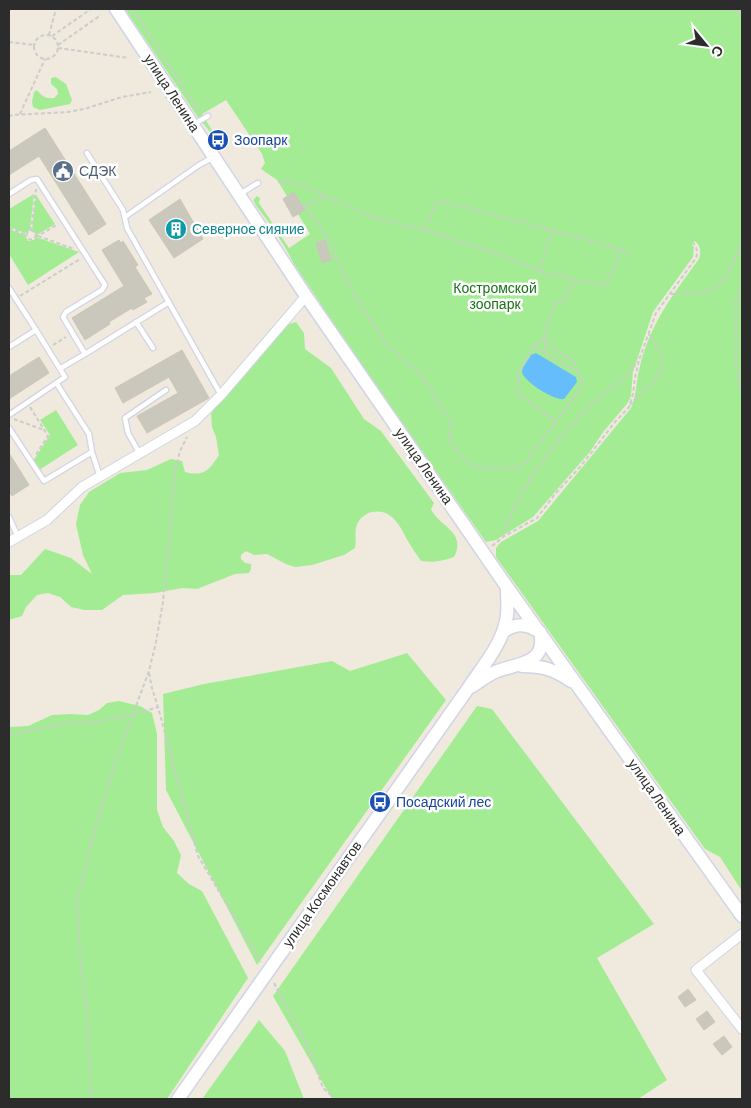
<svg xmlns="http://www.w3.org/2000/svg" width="751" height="1108" font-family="Barlow,sans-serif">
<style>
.green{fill:#a4ec94}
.water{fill:#65bdfc}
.building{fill:#cac8bc;stroke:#cbc7b6}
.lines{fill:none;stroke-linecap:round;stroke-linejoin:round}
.lane-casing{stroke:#d2d3e6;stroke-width:7}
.street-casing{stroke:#d2d3e6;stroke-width:11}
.secondary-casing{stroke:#d2d3e6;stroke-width:15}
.path{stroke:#ccc;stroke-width:2;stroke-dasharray:4 2.5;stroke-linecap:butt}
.lane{stroke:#fff;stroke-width:4.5}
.street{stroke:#fff;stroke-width:9}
.secondary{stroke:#fff;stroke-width:12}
.labels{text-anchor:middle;stroke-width:5;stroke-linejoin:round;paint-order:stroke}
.street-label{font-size:14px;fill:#2c2c2c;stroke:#fff}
.transit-label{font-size:14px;fill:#164399;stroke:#fff;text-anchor:start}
.service-label{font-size:14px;fill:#4e5e75;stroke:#fff;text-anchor:start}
.culture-label{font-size:14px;fill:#0d838f;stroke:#fff;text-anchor:start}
.park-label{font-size:14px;fill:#177312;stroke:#fff}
</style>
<rect width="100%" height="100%" fill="#efeadd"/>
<path class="green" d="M125,9H742V891L720,857L705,849L496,557V548L501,542L538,521L631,408C637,394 636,380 640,366C650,324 674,293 699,259C701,252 701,246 695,241L692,245L694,247L693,257L653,312L633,372L631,396L627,404L604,431L589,453L533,517L496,540L486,542L377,388L294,264C286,248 277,234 267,220C262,213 257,208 253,200L257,196L260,198L259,203L289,248L310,234L298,214L293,217L283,199L287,196L277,180L261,169L265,163L262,154L226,100L202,114L213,132L211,133L197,116Z
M56,77L66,84L72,100L70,104L40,110L33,107L32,102L34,92L37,90C42,96 45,99 54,98L58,94L57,89L51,84V78Z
M34,194L30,230L25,233L9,227V209Z
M36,195L55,224L37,235L32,230Z
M9,229L25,235L28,241L34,240L36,237L79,252L28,285L9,254Z
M296,322L304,333L305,349L331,368L364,419L381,431L434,503L431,509C439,527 467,531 454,557C442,561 433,563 421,561C417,555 412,548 408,541C400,526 392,508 372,512C367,513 361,517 359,521C353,529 357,539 355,548L344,555L312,565L295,567L286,564L267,554L254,555L246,551L241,555V559L245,563L251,564V569L249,573L235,574L197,589L183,588L155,593L123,595L102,610H84L71,607L60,597L48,593L37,595L26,607L22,616L9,620V575H21L45,549L71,558L92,574L83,555L76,524L80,505L89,492L120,473L147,470L171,459L182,461L185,472C205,477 209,470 219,455L216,437L212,427L211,414L224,393L286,325Z
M56,410L78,445L39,470L33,461L50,435L40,420Z
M407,653L446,700L257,965L166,790L163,694L204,684L332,661L350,671Z
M119,701L140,706L152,713L157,734V810L163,827L174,841L181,855L177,873L189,884L202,891L248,978L167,1099H9V727L28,726L52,715L71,714L88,715L99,710L107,703Z
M477,706L492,709L654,924L597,958L667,1080L638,1099H332L273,996Z
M259,1020L285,1051L304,1099H202Z"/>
<path class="water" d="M536,353L576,377L577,382L564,399C555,401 524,382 522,372C522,367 529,359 531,355Z"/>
<path class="building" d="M45,128L106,224L89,235L39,156L9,175V151Z
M294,192L305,210L293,217L283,199Z
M180,199L203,239L174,258L149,220Z
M119,240L121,243L123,241L138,265L135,267L152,294L144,298L147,302L133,310L132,308L109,322L110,324L85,340L72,318L124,286L102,250Z
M325,240L331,260L322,263L316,243Z
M182,350L209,398L147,433L137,416L178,393L169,377L123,403L115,388Z
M39,357L49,373L9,399V376Z
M9,453L29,485L12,496L9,491Z
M688,989L696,1000L685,1007L678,997Z
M707,1011L715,1022L704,1030L696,1019Z
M724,1036L732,1047L722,1055L713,1044Z"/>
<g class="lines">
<g class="lane-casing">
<path id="lane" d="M194,124L208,116
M87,153L123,210L127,228L221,395
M9,194L31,180L37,179L105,285L102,290L66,312L63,317L85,354L169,302
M240,194L258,183
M125,217L199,165L212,158
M9,288L36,330L9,347
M136,322L153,348
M61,368L85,354
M57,384L89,434L92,452L100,477
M9,415L65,377L36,330
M9,428L44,481L92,452
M140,454L128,433L125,418L166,390
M9,517L18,537"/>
</g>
<g class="street-casing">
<path id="street" d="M9,542L47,520L82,487L195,421L221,395L306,296
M742,934L696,970L742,1029"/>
</g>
<g class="secondary-casing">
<path id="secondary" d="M116,9L306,296L507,587L742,916
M522,666C542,666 554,669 571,681
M471,687C479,682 486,676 495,672C516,663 548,665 540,632C527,624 516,622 503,632
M178,1099L467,690C482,667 504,643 507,615C508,606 507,596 507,587"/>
</g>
<path class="path" d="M133,9L200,114
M732,9L742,15
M738,9L742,12
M34 47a12 12 0 1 1 24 0a12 12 0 1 1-24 0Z
M49,35L56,9
M52,36L91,9
M9,42L34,45
M58,45L101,15
M58,48L129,58
M20,114L45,59
M9,117L12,115L68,112L84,109L122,97L151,92
M278,182L291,181L301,185L370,216L424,230L503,256L547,274L565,276L574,280L564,301L557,300L546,327L545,353L579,372
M305,205L325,234L349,286L367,315L387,345L419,373L427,384L452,425L449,438C455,447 462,460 472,465C484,471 508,467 521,468L578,392C584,381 582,381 578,370C572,353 552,353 545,337L534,346L545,353
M303,207L326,196
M9,228L27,235
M424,230L438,200L632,252
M26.5 235a4.5 4.5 0 1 1 9 0a4.5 4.5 0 1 1-9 0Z
M31,231L36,189
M35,236H38L58,224
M38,236L74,249
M540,271L552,230
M574,280L606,285L615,267L619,249
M742,281L736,302V370L742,390
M671,294C681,293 692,294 703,292C726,287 734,261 742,241
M20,296L80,259
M53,345L66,337
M534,346L518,373V394L555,421
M630,405C641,390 666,378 662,358C661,350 652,342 649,334
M30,407L48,436L35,456
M14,419L44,430
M503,535C520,486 553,442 590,406C606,391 624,379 638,362
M492,546L503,537L537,518L555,494L580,467L615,422L629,407L633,394L635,378L639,360L656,313L696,258C698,252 697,248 693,243
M149,673L152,688L158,707L198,856L261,962
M9,735L58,724L94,722L133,715L158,707
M274,983L308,1047L323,1088L335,1099
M91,1099L87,1012L80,953L77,901L93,837L114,765L149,671L156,642L163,602L175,471L180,451L187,437"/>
<use href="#lane" class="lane"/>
<use href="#street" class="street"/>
<use href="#secondary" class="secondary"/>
</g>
<defs>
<g id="bus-disc" transform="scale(1.125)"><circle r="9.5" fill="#1a4fb4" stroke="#fff"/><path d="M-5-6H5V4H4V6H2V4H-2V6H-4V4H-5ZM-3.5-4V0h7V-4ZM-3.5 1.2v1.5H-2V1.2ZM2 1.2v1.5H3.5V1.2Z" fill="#fff"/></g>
<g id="civic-disc" transform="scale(1.125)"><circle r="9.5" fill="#5c6f8a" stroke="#fff"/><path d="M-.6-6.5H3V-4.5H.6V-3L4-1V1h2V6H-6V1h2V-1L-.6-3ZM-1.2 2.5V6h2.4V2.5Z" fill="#fff"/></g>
<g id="building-disc" transform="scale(1.125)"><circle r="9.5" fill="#0f9aa8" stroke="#fff"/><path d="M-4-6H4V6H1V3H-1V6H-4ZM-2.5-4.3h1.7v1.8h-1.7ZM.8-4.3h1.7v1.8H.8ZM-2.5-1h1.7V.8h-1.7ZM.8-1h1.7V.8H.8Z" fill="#fff"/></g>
</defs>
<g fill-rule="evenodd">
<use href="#bus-disc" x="218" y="140"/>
<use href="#civic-disc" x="63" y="171"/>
<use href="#building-disc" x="176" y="229"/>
<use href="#bus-disc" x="380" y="802"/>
</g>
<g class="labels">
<g class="street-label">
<text transform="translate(172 93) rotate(57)" y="5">улица Ленина</text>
<text transform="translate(424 466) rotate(55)" y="5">улица Ленина</text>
<text transform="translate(657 797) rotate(55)" y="5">улица Ленина</text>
<text transform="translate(322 894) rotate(-55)" y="5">улица Космонавтов</text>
</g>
<g class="transit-label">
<text x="234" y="145">Зоопарк</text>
<text x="396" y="807">Посадский лес</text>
</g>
<g class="service-label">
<text x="79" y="176">СДЭК</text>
</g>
<g class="culture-label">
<text x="192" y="234">Северное сияние</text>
</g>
<g class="park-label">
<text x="495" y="293">Костромской<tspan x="495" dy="16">зоопарк</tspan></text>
</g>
</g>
<rect width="751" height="1108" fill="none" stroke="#2c2c2c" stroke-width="20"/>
<g transform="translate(706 45) rotate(119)" stroke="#ffffff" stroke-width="4" paint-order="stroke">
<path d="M0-4L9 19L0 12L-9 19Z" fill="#2c2c2c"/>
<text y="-8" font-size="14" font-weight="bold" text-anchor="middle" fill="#2c2c2c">С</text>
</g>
</svg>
